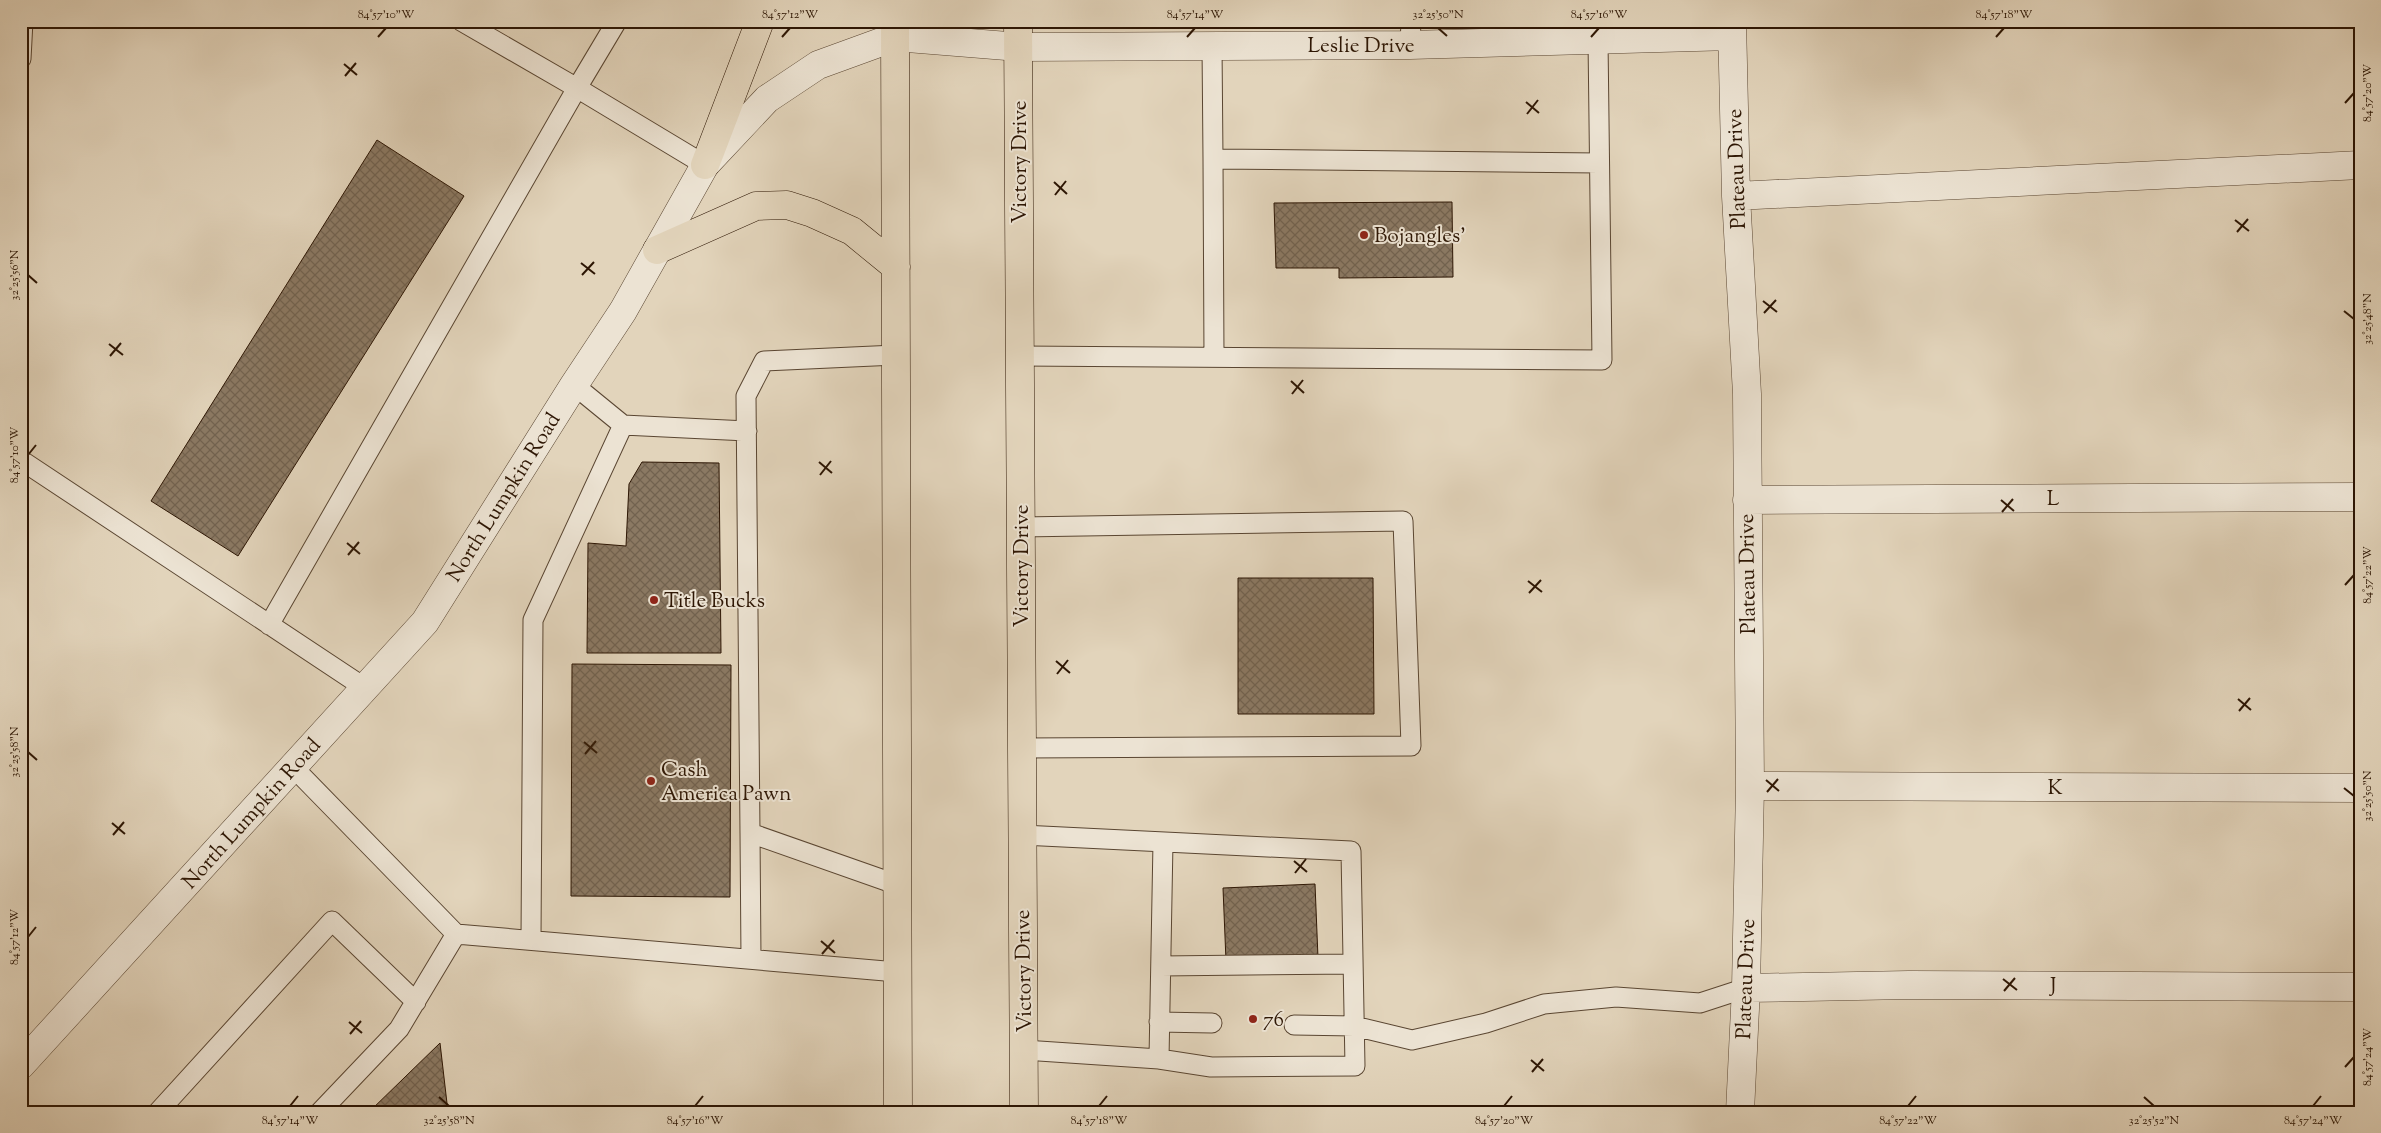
<svg xmlns="http://www.w3.org/2000/svg" width="2381" height="1133" font-family="'Sorts Mill Goudy',serif">
<style>
.building{fill:url(#building-cross-hatch);stroke:#2d1604}
.lines{fill:none;stroke-linecap:round;stroke-linejoin:round}
.service-casing{stroke:#5a4632;stroke-width:21}
.minor-casing{stroke:#5a4632;stroke-width:29}
.tertiary-casing{stroke:#5a4632;stroke-width:29}
.trunk-casing{stroke:#2d1604;stroke-width:29}
.service{stroke:#ece3d3;stroke-width:19}
.minor{stroke:#ece3d3;stroke-width:28}
.tertiary{stroke:#ece3d3;stroke-width:28}
.trunk{stroke:#e2d4bb;stroke-width:28}
.ticks{fill:none;stroke:#2d1604;stroke-width:2}
.poi-dot{fill:#8f2418;stroke:#ece3d3;stroke-width:2}
.labels{text-anchor:middle;stroke-width:4;stroke-linejoin:round;paint-order:stroke}
.street-label{font-size:21px;fill:#2d1604;stroke:#ece3d3}
.poi-label{font-size:21px;fill:#2d1604;stroke:#ece3d3;text-anchor:start}
.neatline{fill:none;stroke:#2d1604;stroke-width:2}
.ticks-label{font-size:12px;text-anchor:middle;fill:#2d1604}
</style>
<defs>
<pattern id="building-cross-hatch" width="8" height="8" patternUnits="userSpaceOnUse" patternTransform="scale(1.25)"><rect width="8" height="8" fill="#8b7963"/><path d="M0 0l8 8M0 8l8-8" fill="none" stroke="#72624f"/></pattern>
</defs>
<rect width="100%" height="100%" fill="#e2d4bb"/>
<filter id="stains"><feTurbulence type="fractalNoise" baseFrequency=".004" numOctaves="4"/><feColorMatrix values="0 0 0 0 .2 0 0 0 0 .09 0 0 0 0 .02 0 0 0 .5 -.17"/></filter>
<radialGradient id="worn" r=".72"><stop offset=".6" stop-color="#630" stop-opacity="0"/><stop offset="1" stop-color="#630" stop-opacity=".3"/></radialGradient>
<path class="building" d="M377,140L464,196L238,556L151,501Z
M1452,202L1453,277L1339,278V268H1276L1274,203Z
M642,462L719,463L721,653H587L588,543L626,546L629,484Z
M1238,578H1373L1374,714H1238Z
M572,664L731,665L730,897L571,896Z
M1315,884L1318,958L1226,961L1223,888Z
M440,1043L448,1112H369Z"/>
<g class="lines">
<g class="service-casing">
<path id="service" d="M461,21L577,88L617,21
M1212,45L1213,159L1599,163
M1410,45L1411,21
M21,59L23,21
M1213,159L1214,357
M896,355L764,361L746,396L750,833L898,885
M1020,356L1602,360L1598,40
M574,385L623,425L747,431
M21,460L365,688
M1021,527L1403,521L1411,746L1022,748
M269,625L577,88L705,165
M293,767L456,934L897,972
M750,833L751,959
M1022,835L1351,851L1355,1066L1211,1067L1159,1059L1024,1050
M531,940L533,620L623,425
M1161,966L1353,964
M1159,1022L1212,1023
M1294,1025L1354,1026L1412,1040L1486,1023L1544,1004L1616,997L1700,1003L1746,988
M1159,1059L1163,842
M158,1112L332,921L416,1002
M320,1112L399,1029L456,934"/>
</g>
<g class="minor-casing">
<path id="minor" d="M1732,21L1736,196L1747,394L1750,786L1746,988L1740,1112
M1019,47L1410,45L1732,36
M1736,196L2360,165
M1747,500L2360,497
M1750,786L2360,788
M1746,988L1909,985L2360,987"/>
</g>
<g class="tertiary-casing">
<path id="tertiary" d="M21,1065L425,622L574,385L623,311L705,165L767,99L818,65L895,37L1019,47"/>
</g>
<g class="trunk-casing">
<path id="trunk" d="M895,21L898,1112
M1018,21L1024,1112
M705,165L760,21
M657,250L756,206L787,205L812,213L852,231L896,267"/>
</g>
<use href="#service" class="service"/>
<use href="#minor" class="minor"/>
<use href="#tertiary" class="tertiary"/>
<use href="#trunk" class="trunk"/>
</g>
<path class="ticks" d="M1438,28L1447,36M378,37L386,28M782,37L790,28M1187,37L1195,28M1591,37L1599,28M1996,37L2004,28M344,64L357,75M345,76L356,63M1526,102L1539,113M2345,103L2354,93M1527,114L1538,100M1054,182L1067,194M1055,195L1066,181M2235,220L2249,231M2237,232L2248,219M581,263L595,274M28,275L37,283M582,275L594,262M1763,301L1777,312M2344,311L2354,319M1764,313L1776,300M109,344L123,355M110,356L121,343M1291,381L1304,393M1292,394L1303,380M28,455L36,445M819,462L832,473M820,475L831,461M2001,500L2014,511M2002,512L2013,499M347,543L360,554M348,555L359,542M1528,581L1542,592M2345,585L2354,575M1529,593L1541,580M1056,661L1070,673M1057,674L1068,660M2238,699L2251,710M2239,711L2250,698M584,742L597,753M28,752L37,760M585,754L596,741M1766,780L1779,791M2344,788L2354,796M1767,792L1778,779M112,823L125,834M113,835L124,822M1294,861L1307,872M1295,873L1306,859M28,937L36,927M821,941L835,953M822,954L834,940M2003,979L2017,990M2004,991L2015,978M349,1022L362,1033M350,1034L361,1021M1531,1060L1544,1071M2345,1067L2354,1057M1532,1072L1543,1059M439,1097L449,1106M2144,1097L2154,1106M290,1106L298,1096M695,1106L703,1096M1099,1106L1107,1096M1504,1106L1512,1096M1908,1106L1916,1096M2313,1106L2321,1096"/>
<g class="poi-dot">
<circle cx="1364" cy="235" r="5"/>
<circle cx="654" cy="600" r="5"/>
<circle cx="651" cy="781" r="5"/>
<circle cx="1253" cy="1019" r="5"/>
</g>
<g class="labels">
<g class="street-label">
<text x="1361" y="52">Leslie Drive</text>
<text transform="translate(1019 162) rotate(-90)" y="7">Victory Drive</text>
<text transform="translate(1736 169) rotate(-92)" y="7">Plateau Drive</text>
<text transform="translate(503 497) rotate(-58)" y="7">North Lumpkin Road</text>
<text x="2053" y="505">L</text>
<text transform="translate(1021 566) rotate(-90)" y="7">Victory Drive</text>
<text transform="translate(1747 574) rotate(-91)" y="7">Plateau Drive</text>
<text x="2055" y="794">K</text>
<text transform="translate(251 813) rotate(-48)" y="7">North Lumpkin Road</text>
<text transform="translate(1023 971) rotate(-91)" y="7">Victory Drive</text>
<text transform="translate(1745 979) rotate(-88)" y="7">Plateau Drive</text>
<text x="2053" y="992">J</text>
</g>
<g class="poi-label">
<text x="1374" y="242">Bojangles'</text>
<text x="664" y="607">Title Bucks</text>
<text x="661" y="776">Cash<tspan x="661" dy="24">America Pawn</tspan></text>
<text x="1263" y="1026">76</text>
</g>
</g>
<rect width="2381" height="1133" fill="none" stroke="#e2d4bb" stroke-width="55"/>
<rect x="28" y="28" width="2326" height="1078" class="neatline"/>
<g class="ticks-label">
<text x="386" y="18">84°57'10"W</text>
<text x="790" y="18">84°57'12"W</text>
<text x="1195" y="18">84°57'14"W</text>
<text x="1438" y="18">32°25'50"N</text>
<text x="1599" y="18">84°57'16"W</text>
<text x="2004" y="18">84°57'18"W</text>
<text transform="translate(2367 93) rotate(-90)" y="4">84°57'20"W</text>
<text transform="translate(14 275) rotate(-90)" y="4">32°25'56"N</text>
<text transform="translate(2367 319) rotate(-90)" y="4">32°25'48"N</text>
<text transform="translate(14 455) rotate(-90)" y="4">84°57'10"W</text>
<text transform="translate(2367 575) rotate(-90)" y="4">84°57'22"W</text>
<text transform="translate(14 752) rotate(-90)" y="4">32°25'58"N</text>
<text transform="translate(2367 796) rotate(-90)" y="4">32°25'50"N</text>
<text transform="translate(14 937) rotate(-90)" y="4">84°57'12"W</text>
<text transform="translate(2367 1057) rotate(-90)" y="4">84°57'24"W</text>
<text x="290" y="1124">84°57'14"W</text>
<text x="449" y="1124">32°25'58"N</text>
<text x="695" y="1124">84°57'16"W</text>
<text x="1099" y="1124">84°57'18"W</text>
<text x="1504" y="1124">84°57'20"W</text>
<text x="1908" y="1124">84°57'22"W</text>
<text x="2154" y="1124">32°25'52"N</text>
<text x="2313" y="1124">84°57'24"W</text>
</g>
<rect width="100%" height="100%" filter="url(#stains)"/>
<rect width="100%" height="100%" fill="url(#worn)"/>
</svg>
